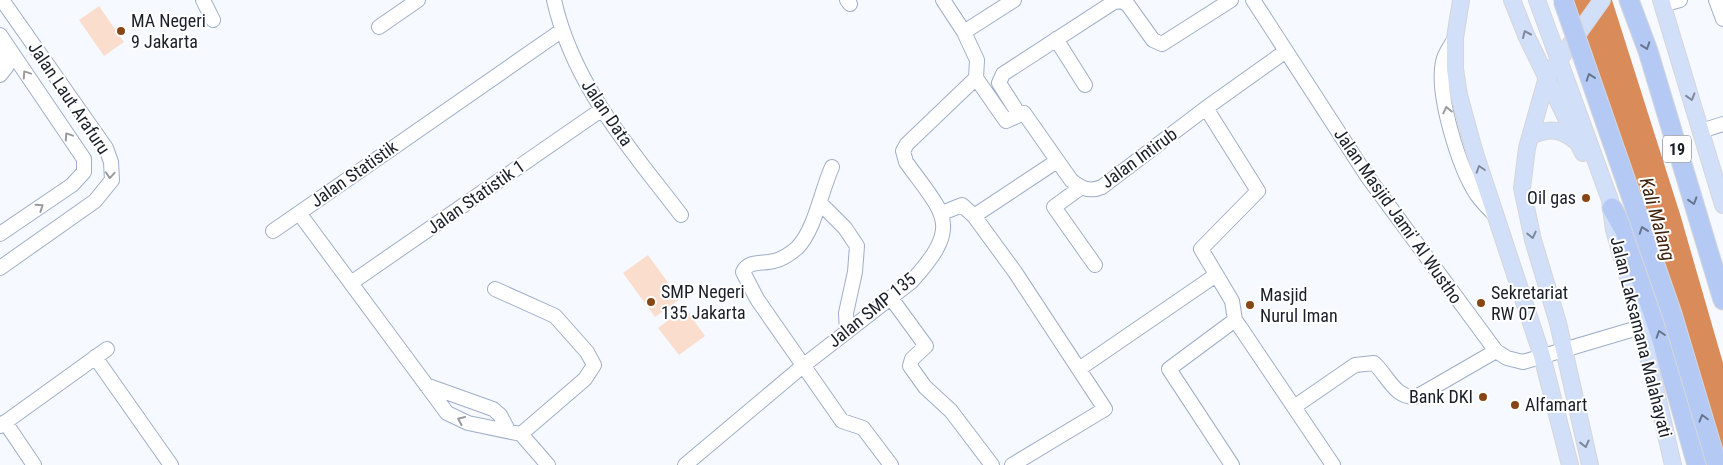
<svg xmlns="http://www.w3.org/2000/svg" width="1723" height="465" font-family="'Roboto Condensed',sans-serif">
<style>
.green{fill:#fbddcd}
.water{fill:#d98b5a}
.lines{fill:none;stroke-linecap:round;stroke-linejoin:round}
.minor-casing{stroke:#a0aec9;stroke-width:16}
.major-casing{stroke:#d6d6d8;stroke-width:18}
.highway-casing{stroke:#d6d6d8;stroke-width:21}
.minor{stroke:#fff;stroke-width:14}
.major{stroke:#d2dff9;stroke-width:16}
.highway{stroke:#b4caf5;stroke-width:19}
.highway-bridge-casing{stroke:#d6d6d8;stroke-width:21;stroke-linecap:butt}
.highway-bridge{stroke:#b4caf5;stroke-width:19}
.oneway{stroke:#7f889b}
.oneway2{stroke:#66748e}
.oneway3{stroke:#989a9e}
.poi-dot{fill:#884615;stroke:#fff;stroke-width:2}
.labels{text-anchor:middle;stroke-width:4;stroke-linejoin:round;paint-order:stroke}
.shield{fill:#fff;stroke:#5e6268;stroke-width:1}
.shield-label{font-size:16px;font-weight:bold;fill:#191e28}
.poi-label{font-size:18px;fill:#191e28;stroke:#fff;text-anchor:start}
.street-label{font-size:18px;fill:#191e28;stroke:#fff}
.water-label{font-size:19px;font-style:italic;fill:#40210c;stroke:#fff}
</style>
<rect width="100%" height="100%" fill="#f6f9ff"/>
<path class="green" d="M99,6L124,42L104,56L79,20Z
M648,255L680,299L655,317L623,273Z
M685,308L705,336L679,355L658,328Z"/>
<path class="water" d="M1563,0H1612L1680,214L1723,363V465Z"/>
<g class="lines">
<g class="minor-casing">
<path id="minor" d="M203,0L213,20
M554,0C573,85 629,147 681,215
M847,0L850,4
M1253,0L1367,176L1496,351L1507,358L1523,362L1641,327
M1716,0L1723,19
M1662,5L1680,0
M379,27L418,0
M964,32L1014,0
M0,35L84,159V172L72,185L0,234
M1455,38C1451,46 1444,54 1443,62C1436,94 1459,168 1477,195C1482,202 1489,209 1495,215
M1056,39L1085,85
M0,55L7,66L0,75
M976,78L1006,121L1024,113L1071,180C1081,189 1090,192 1102,187L1206,108L1286,51
M1015,108L999,83L1003,74L1114,2L1122,1L1128,5L1153,40L1162,44L1231,0
M1206,108L1258,191L1201,249L1232,301L1235,320L1240,327L1333,465
M1701,131L1723,124
M832,167C821,191 815,230 797,248C790,254 783,259 774,261C763,264 748,260 743,272L757,299L842,421L863,428L891,465
M1080,188L1054,207L1095,265
M820,203L845,228L857,246L855,272L846,313L847,332
M942,213L962,205L974,216L1015,272L1105,409L1012,465
M974,216L1057,161
M273,231L299,213
M0,268L95,201L112,180L111,162L106,148L2,0
M351,283L601,110
M495,289L555,316L587,352L594,365L585,379L521,434
M891,298L926,346L912,359L910,366L925,387L951,411L992,465
M95,357L171,465
M1079,369L1216,275
M426,385L493,409L500,415L508,430
M1294,407L1355,365L1374,363C1388,376 1396,401 1418,396L1496,351
M5,422L34,465
M0,426L107,349
M548,465L521,434L468,423L447,413L299,213L561,31
M685,465L804,365L911,282C963,225 945,216 906,162L903,151L907,144L976,78L977,60L964,32L943,0
M1232,465L1169,369L1235,320"/>
</g>
<g class="major-casing">
<path id="major" d="M1461,0L1455,38V69L1459,95L1474,150L1542,356L1570,465
M1512,0L1526,35L1583,153
M1537,0L1610,200L1614,230L1637,309L1673,465
M1661,0L1723,205
M1531,136C1550,127 1562,129 1578,143
M1590,465L1558,323L1533,240L1522,188L1527,148L1547,77L1602,0"/>
</g>
<g class="highway-casing">
<path id="highway" d="M1629,0L1648,51L1723,300
M1612,208L1625,231L1661,337L1697,465"/>
</g>
<use href="#minor" class="minor"/>
<use href="#major" class="major"/>
<use href="#highway" class="highway"/>
<g class="highway-bridge-casing">
<path id="highway-bridge" d="M1563,0L1672,314L1717,465"/>
</g>
<use href="#highway-bridge" class="highway-bridge"/>
</g>
<defs><path id="oneway-chevron" d="M-2-3.5L2.5 0L-2 3.5" fill="none" stroke-width="1.6" stroke-linecap="round" stroke-linejoin="round" transform="scale(1.25)"/></defs>
<g class="oneway">
<use href="#oneway-chevron" transform="translate(1526 34) rotate(-114)"/>
<use href="#oneway-chevron" transform="translate(1691 97) rotate(73)"/>
<use href="#oneway-chevron" transform="translate(1480 169) rotate(-108)"/>
<use href="#oneway-chevron" transform="translate(1532 235) rotate(77)"/>
<use href="#oneway-chevron" transform="translate(1585 444) rotate(76)"/>
</g>
<g class="oneway2">
<use href="#oneway-chevron" transform="translate(1646 46) rotate(71)"/>
<use href="#oneway-chevron" transform="translate(1590 77) rotate(-109)"/>
<use href="#oneway-chevron" transform="translate(1693 201) rotate(73)"/>
<use href="#oneway-chevron" transform="translate(1643 230) rotate(-109)"/>
<use href="#oneway-chevron" transform="translate(1660 334) rotate(-108)"/>
<use href="#oneway-chevron" transform="translate(1703 418) rotate(-106)"/>
</g>
<g class="oneway3">
<use href="#oneway-chevron" transform="translate(26 74) rotate(-124)"/>
<use href="#oneway-chevron" transform="translate(1447 110) rotate(-102)"/>
<use href="#oneway-chevron" transform="translate(68 136) rotate(-124)"/>
<use href="#oneway-chevron" transform="translate(110 175) rotate(94)"/>
<use href="#oneway-chevron" transform="translate(40 207) rotate(-34)"/>
<use href="#oneway-chevron" transform="translate(461 420) rotate(-156)"/>
</g>
<g class="poi-dot">
<circle cx="121" cy="31" r="5"/>
<circle cx="1586" cy="198" r="5"/>
<circle cx="651" cy="302" r="5"/>
<circle cx="1481" cy="303" r="5"/>
<circle cx="1250" cy="305" r="5"/>
<circle cx="1483" cy="397" r="5"/>
<circle cx="1515" cy="405" r="5"/>
</g>
<g class="labels">
<rect class="shield" x="1663" y="135.5" width="28" height="27" rx="4"/>
<g class="shield-label">
<text x="1677" y="155">19</text>
</g>
<g class="poi-label">
<text x="131" y="27">MA Negeri<tspan x="131" dy="21">9 Jakarta</tspan></text>
<text x="1576" y="204" text-anchor="end">Oil gas</text>
<text x="661" y="298">SMP Negeri<tspan x="661" dy="21">135 Jakarta</tspan></text>
<text x="1491" y="299">Sekretariat<tspan x="1491" dy="21">RW 07</tspan></text>
<text x="1260" y="301">Masjid<tspan x="1260" dy="21">Nurul Iman</tspan></text>
<text x="1473" y="403" text-anchor="end">Bank DKI</text>
<text x="1525" y="411">Alfamart</text>
</g>
<g class="street-label">
<text transform="translate(69 98) rotate(56)" y="6">Jalan Laut Arafuru</text>
<text transform="translate(607 113) rotate(56)" y="6">Jalan Data</text>
<text transform="translate(1139 158) rotate(-36)" y="6">Jalan Intirub</text>
<text transform="translate(354 174) rotate(-35)" y="6">Jalan Statistik</text>
<text transform="translate(476 197) rotate(-35)" y="6">Jalan Statistik 1</text>
<text transform="translate(1398 216) rotate(55)" y="6">Jalan Masjid Jami' Al Wustho</text>
<text transform="translate(872 310) rotate(-39)" y="6">Jalan SMP 135</text>
<text transform="translate(1641 337) rotate(76)" y="6">Jalan Laksamana Malahayati</text>
</g>
<g class="water-label">
<text transform="translate(1658 219) rotate(74)" y="7">Kali Malang</text>
</g>
</g>
</svg>
